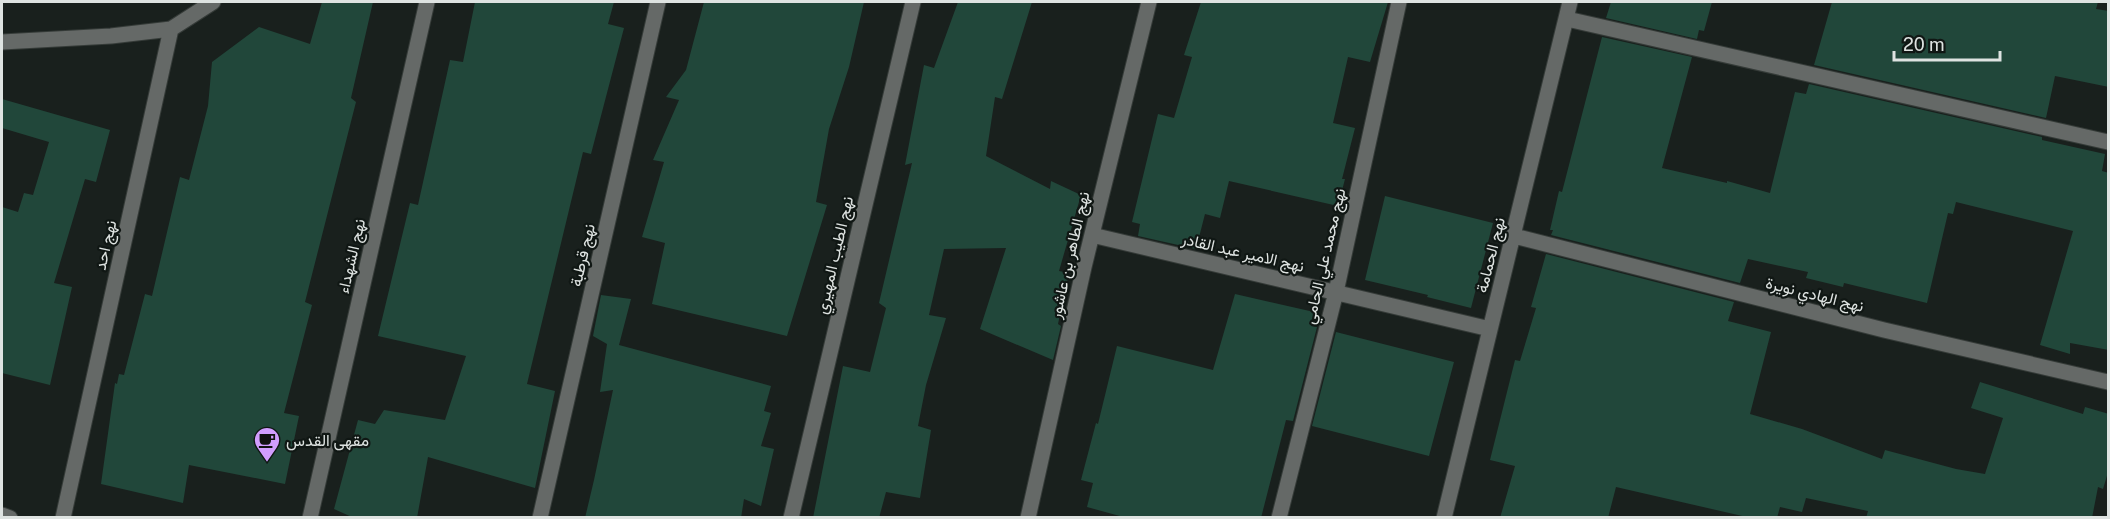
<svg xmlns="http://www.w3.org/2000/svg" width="2110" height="519" font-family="'Public Sans',Vazirmatn,sans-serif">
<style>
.building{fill:#21473a}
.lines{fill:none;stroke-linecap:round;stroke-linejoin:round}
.minor-casing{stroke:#353b38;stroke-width:17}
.minor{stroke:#656967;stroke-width:15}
.labels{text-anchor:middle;stroke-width:4.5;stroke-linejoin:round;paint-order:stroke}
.street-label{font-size:16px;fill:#dee3e1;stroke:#101714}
.poi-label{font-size:16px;fill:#dee3e1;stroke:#101714;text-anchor:start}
</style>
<rect width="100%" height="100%" fill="#19201d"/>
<path class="building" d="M322,2H373L351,98L356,102L305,302L312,305L284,413L299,416L285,484L189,465L183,503L101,484L115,383L117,384L119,374L124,375L145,294L152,296L180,177L189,180L208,106L212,62L259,27L310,44Z
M475,2H614L608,24L624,28L591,154L583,152L527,384L555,391L535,488L428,457L417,518H354L334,509L358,420L375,424L384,410L445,420L466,356L378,336L410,203L418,205L450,60L463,62Z
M704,2H864L849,67L829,129L816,202L827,205L787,336L652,304L665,243L642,237L664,162L653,160L679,100L666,97L686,70Z
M958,2H1032L1002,99L995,97L986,156L1050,189L1051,181L1081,195L1059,271L1069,273L1058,324L1061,326L1053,360L980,329L1006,248L944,249L929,315L946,318L926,385L918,426L931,430L920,498L886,492L879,518H813L843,366L870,372L886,308L879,303L912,163L905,165L924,65L934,68Z
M1201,2H1388L1370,62L1348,57L1333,123L1355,128L1342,179H1345L1338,206L1229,181L1220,218L1205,214L1196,249L1138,236L1140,224L1132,222L1158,114L1174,118L1192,57L1184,55Z
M1611,2H1712L1704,31L1699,30L1697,39L1606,18Z
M1832,2H2098L2096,9L2109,11V87L2055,76L2046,118L1814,65Z
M1602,37L1692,57L1662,168L1727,183V181L1770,193L1795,92L1806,94L1809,84L2042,137V140L2105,154L2102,171L2109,173V350L2070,343V354L2040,345L2073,231L1956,202L1953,214L1948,213L1927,303L1844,283L1843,287L1806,278L1808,272L1748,259L1740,283L1551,235L1553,230H1550L1559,191L1562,192Z
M2,99L110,130L96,182L85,179L54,283L72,287L50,385L2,373V207L18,212L24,193L33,195L49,142L2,128Z
M1385,196L1493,223L1471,308L1427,297L1428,295L1365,280Z
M1546,254L1734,302L1728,321L1771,332L1750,414L1802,429L1882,459L1885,450L1956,469L1985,474L2003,418L1971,408L1980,382L2083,414L2085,407L2109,414V469L2103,489L2098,487L2092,518H1866L1868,511L1806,498L1802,512L1780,507L1777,518H1751L1616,487L1608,518H1500L1515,466L1490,460L1515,360L1520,361L1536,308L1531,307Z
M1235,294L1314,312L1311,326L1317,327L1293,421L1286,420L1261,518H1127L1087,507L1093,483L1081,480L1096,423L1098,424L1117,346L1213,370Z
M601,295L631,299L619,345L771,386L764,411L771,413L761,446L774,449L761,506L744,499L741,518H585L594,480L613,390L600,392L607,344L593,336Z
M1336,332L1454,362L1429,456L1312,426Z"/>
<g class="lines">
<g class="minor-casing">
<path id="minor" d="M1567,19L2108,142
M2,42L111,36L171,29
M1092,235L1490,329
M1514,236L1884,330L2108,382
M2,515L10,518
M63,518L171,29L213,2
M310,518L427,2
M540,518L658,2
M791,518L913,2
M1028,518L1084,267L1149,2
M1279,518L1336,292L1399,2
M1444,518L1570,2"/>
</g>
<use href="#minor" class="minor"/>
</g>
<defs>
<g id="cafe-pin" transform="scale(1.35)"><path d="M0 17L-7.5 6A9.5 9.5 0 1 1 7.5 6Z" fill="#d19dfe" stroke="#101714"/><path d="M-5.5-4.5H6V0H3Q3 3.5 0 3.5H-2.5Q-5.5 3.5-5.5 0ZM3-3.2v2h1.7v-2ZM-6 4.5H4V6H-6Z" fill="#111"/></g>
</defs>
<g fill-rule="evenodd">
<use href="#cafe-pin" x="267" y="440"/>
</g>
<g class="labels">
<g class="street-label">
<text transform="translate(105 245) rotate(-77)" y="6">نهج احد</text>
<text transform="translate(1243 252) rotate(13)" y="6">نهج الامير عبد القادر</text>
<text transform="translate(582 255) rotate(-77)" y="6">نهج قرطبة</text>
<text transform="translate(834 255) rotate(-77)" y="6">نهج الطيب المهيري</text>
<text transform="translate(1069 255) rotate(-77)" y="6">نهج الطاهر بن عاشور</text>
<text transform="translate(1490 255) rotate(-76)" y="6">نهج الحمامة</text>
<text transform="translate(351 256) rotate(-77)" y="6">نهج الشهداء</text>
<text transform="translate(1324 256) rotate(-77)" y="6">نهج محمد علي الحامي</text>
<text transform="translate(1815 294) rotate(14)" y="6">نهج الهادي نويرة</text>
</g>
<g class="poi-label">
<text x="286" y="446">مقهى القدس</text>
</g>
</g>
<rect width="2110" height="519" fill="none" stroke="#dee3e1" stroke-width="6"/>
<path d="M1894 51v9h106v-9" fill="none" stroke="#dee3e1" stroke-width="3"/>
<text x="1903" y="51" font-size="18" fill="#dee3e1" stroke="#101714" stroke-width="4.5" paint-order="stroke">20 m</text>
</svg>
